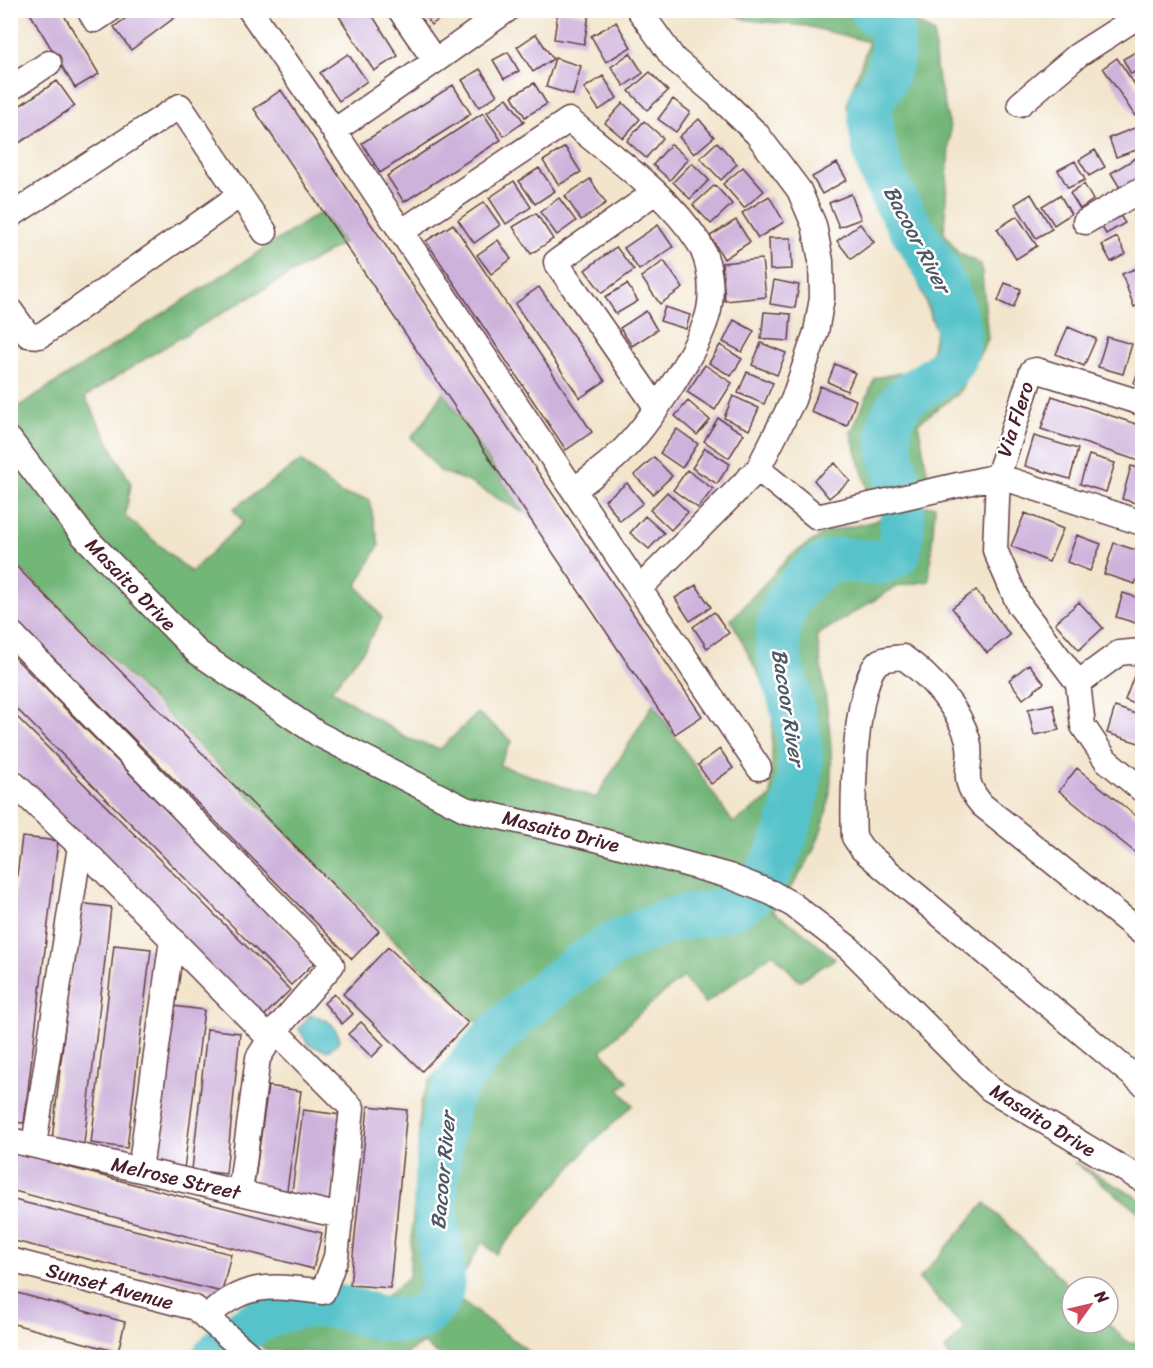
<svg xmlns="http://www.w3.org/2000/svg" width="1153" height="1368" font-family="Sriracha,sans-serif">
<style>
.forest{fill:#72b678;stroke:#5e6a52;stroke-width:1.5}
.water{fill:#56c3cb;stroke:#50717b;stroke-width:1.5}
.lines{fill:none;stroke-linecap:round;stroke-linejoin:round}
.river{stroke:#56c3cb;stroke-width:45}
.building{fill:#cdb2db}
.minor-casing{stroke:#633d43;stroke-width:27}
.minor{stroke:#fff;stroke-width:24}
.labels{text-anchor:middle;stroke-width:5;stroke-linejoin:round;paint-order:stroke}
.street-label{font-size:20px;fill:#4a1f2b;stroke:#fff}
.water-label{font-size:21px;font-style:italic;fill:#4e5863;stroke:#fff}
</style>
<rect width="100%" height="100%" fill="#fff"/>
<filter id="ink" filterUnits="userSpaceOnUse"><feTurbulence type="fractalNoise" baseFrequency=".0167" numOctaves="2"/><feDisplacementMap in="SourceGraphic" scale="12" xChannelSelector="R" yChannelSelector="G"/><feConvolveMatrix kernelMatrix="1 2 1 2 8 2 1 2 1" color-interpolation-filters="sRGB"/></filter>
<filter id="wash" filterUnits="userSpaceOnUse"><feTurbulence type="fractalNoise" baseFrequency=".008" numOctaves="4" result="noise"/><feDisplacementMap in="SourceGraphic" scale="24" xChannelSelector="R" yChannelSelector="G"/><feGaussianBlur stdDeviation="1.35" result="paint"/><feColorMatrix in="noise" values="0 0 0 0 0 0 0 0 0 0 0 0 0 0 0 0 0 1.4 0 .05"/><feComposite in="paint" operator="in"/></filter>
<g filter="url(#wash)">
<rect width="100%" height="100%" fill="#f2e5cc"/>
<path class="forest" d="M725,11H897L934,33L936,69L950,128L944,233L958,253L981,264L988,339L958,394L918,423L928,476C913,485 885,493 868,491L851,433L875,378L928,367L936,330L908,254L883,218L857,149L847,105L869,42L807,26L748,20Z
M321,212L343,243C256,295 168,342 85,397L131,484L125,516L191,572L243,522L233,509L301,461L341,494L369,499L379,545L357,585L382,618L363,651L331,690L406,738L440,749L478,713L512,741L499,765L596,798L653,704L733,823L771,797L773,703L731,620L790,556L826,532L876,521L882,517L927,506H935L929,581L897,586L817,635C831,747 855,817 772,911L802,931L835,959L799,981L773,953L705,1004L683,977L634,1018L601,1051L628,1081L619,1090L633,1105L592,1143L496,1254L482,1242L453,1294L536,1357H441L423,1343L400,1357L266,1350L229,1320L245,1309L282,1294L377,1304L409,1277L421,1103L428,1083L480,1026L11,559L10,412Z
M443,392L524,513L469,482L440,471L411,437L425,421Z
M1074,1162L1142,1200V1215L1134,1208Z
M985,1203L1072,1289V1323H1107L1130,1344L1142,1340V1357H950L945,1350L965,1329L919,1279Z
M212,1336L238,1358H196Z"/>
<path class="water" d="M310,1015C326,1018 336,1024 340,1040L328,1051L309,1045L299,1029Z"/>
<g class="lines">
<path class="river" d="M214,1358C251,1314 299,1295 355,1311C374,1316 399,1325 418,1318C426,1315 437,1304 440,1295C447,1273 437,1236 436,1212C435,1183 441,1112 455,1087C487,1033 576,961 633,935C644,930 657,925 669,921C696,914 723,915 748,898C755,893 762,881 767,873C789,840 805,778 799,739C791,679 752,631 806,578C847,539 866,579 898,553C903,537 903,519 902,503C900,475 882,446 892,418C908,374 971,387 956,319C940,252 880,203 872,134C871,125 869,111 871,102C873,96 880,89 883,83C892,64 895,45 891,26L872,10"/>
</g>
<g id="blocks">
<path class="building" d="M28,10H61L99,74L75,88Z
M137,10H185L131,50L114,27Z
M335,10H369L398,56L374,71Z
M422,10H453L431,25Z
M558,10L589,15L584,44L554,39Z
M1142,18V43L1130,26Z
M616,22L631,47L606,62L591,36Z
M536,34L553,59L533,72L517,47Z
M1141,49L1142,68L1131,74L1123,59Z
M508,52L519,71L504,79L493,60Z
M630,53L643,73L624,86L611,67Z
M348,54L367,81L339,101L320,73Z
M555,58L581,66L573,95L546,87Z
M1117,58L1142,95V111L1135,116L1103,68Z
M480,69L497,95L479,107L462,80Z
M650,72L668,91L647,110L629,91Z
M603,76L617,98L599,110L584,88Z
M57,81L75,106L10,149V112Z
M534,83L547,104L525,117L512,96Z
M453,85L471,114L380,173L362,143Z
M281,90L702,716L675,734L254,109Z
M507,98L524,122L504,136L487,112Z
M673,99L690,112L676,132L658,119Z
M623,103L640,119L623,138L605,123Z
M483,113L501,140L404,202L387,176Z
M699,119L714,137L694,154L679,137Z
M644,121L663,138L646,158L627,141Z
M1142,125V148L1116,157L1109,138Z
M717,142L737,164L721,180L700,158Z
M671,144L688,159L670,180L653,165Z
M565,147L581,172L559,185L543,161Z
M1095,150L1105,167L1089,176L1079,160Z
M1142,154V181L1123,193L1111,173Z
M1075,161L1085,180L1068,188L1058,170Z
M692,163L709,180L690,199L673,182Z
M837,163L847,180L822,194L812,177Z
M743,167L764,191L744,208L723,184Z
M539,168L555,191L535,204L519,181Z
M590,179L606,203L581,220L565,196Z
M514,181L531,207L506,224L489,198Z
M1084,184L1093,200L1080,209L1070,193Z
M715,185L732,204L711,224L693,205Z
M851,194L861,219L839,227L829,203Z
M1031,194L1052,229L1036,238L1015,204Z
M1060,195L1071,214L1054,225L1042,206Z
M769,196L784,222L758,238L742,213Z
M559,198L576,221L557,235L540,212Z
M484,202L500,225L474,243L458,220Z
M1115,208L1125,223L1106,234L1097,219Z
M1142,211V232L1134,216Z
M536,213L553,239L531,254L513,227Z
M1017,216L1037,246L1016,259L997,229Z
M736,220L750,242L724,259L710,236Z
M453,224L592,432L566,450L426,241Z
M860,224L874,242L851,259L837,241Z
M658,225L673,247L639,270L624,248Z
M1117,237L1126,254L1111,262L1102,245Z
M769,238H791L792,269L770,270Z
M498,240L511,259L491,274L477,255Z
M616,247L634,270L602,293L585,270Z
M762,259L766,297L725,301L722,263Z
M664,261L683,288L660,304L641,277Z
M1137,268L1142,283V303L1134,307L1122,274Z
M774,280L799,285L795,308L770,304Z
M1005,283L1021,289L1013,308L998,301Z
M627,284L638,301L616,314L605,297Z
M539,287L605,381L580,398L515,304Z
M665,307L690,315L686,329L660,321Z
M646,311L657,330L632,346L620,328Z
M764,312L791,314L789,341L761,339Z
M734,320L754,331L742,352L723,342Z
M1068,327L1096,339L1084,366L1056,354Z
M1107,337L1132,344L1123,374L1098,367Z
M761,343L786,353L777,375L752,365Z
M720,345L742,359L731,376L709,363Z
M1142,360V386L1134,383Z
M835,364L855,373L847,391L828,382Z
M705,365L732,383L715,410L687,392Z
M747,372L773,383L764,404L738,393Z
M820,386L856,400L847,426L811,412Z
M733,396L759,408L749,430L724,418Z
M1052,396L1142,426V462L1041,429Z
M688,401L710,420L697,435L675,416Z
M718,418L744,434L729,458L704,441Z
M677,429L698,444L682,468L660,453Z
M1034,436L1078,449L1070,479L1025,466Z
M705,448L730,464L717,484L692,468Z
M1089,455L1115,463L1106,492L1080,484Z
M654,457L672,476L653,494L634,475Z
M835,463L850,481L829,498L814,480Z
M1131,466L1142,469V505L1122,499Z
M687,470L713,489L698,508L673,490Z
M627,483L643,503L620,521L605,500Z
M667,492L688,512L671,530L650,510Z
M1025,513L1063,529L1049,562L1011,546Z
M645,516L664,533L649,549L630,533Z
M1077,535L1101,544L1090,571L1067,562Z
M1114,543L1142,552V563L1135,584L1104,574Z
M10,560L379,931L352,959L10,614Z
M696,585L711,607L690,621L675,598Z
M976,590L1010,635L987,653L952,608Z
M1123,593L1142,599V625L1116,617Z
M1079,602L1103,628L1079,650L1055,623Z
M714,612L729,633L707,648L693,627Z
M10,653L316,961L291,985L10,702Z
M1029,664L1044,683L1023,699L1009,680Z
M1135,673L1142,676V707L1125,700Z
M1053,704L1059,730L1034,735L1028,709Z
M1115,707L1142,716V744L1107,733Z
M10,710L290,990L262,1018L10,765Z
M720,749L733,768L711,784L698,765Z
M1077,768L1142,821V858L1059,791Z
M10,821L15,822L12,848L10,847Z
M22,837L58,841L24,1123L10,1122V930Z
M79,903L111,907L84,1144L52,1140Z
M114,945L151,949L127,1148L91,1143Z
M388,947L468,1023L422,1071L343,994Z
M334,994L353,1014L342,1024L324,1003Z
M173,1006L204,1010L184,1169L153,1165Z
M361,1022L384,1045L372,1057L348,1034Z
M207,1029L240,1033L226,1174L192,1170Z
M268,1086L301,1091L286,1197L253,1192Z
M368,1106L407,1110L390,1288L350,1285Z
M303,1110L341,1115L330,1204L291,1199Z
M10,1152L322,1233L313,1269L10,1190Z
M10,1199L231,1254L222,1292L10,1240Z
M10,1291L125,1322L118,1352L10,1323Z
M89,1350L117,1355V1358H88Z"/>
</g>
</g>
<g filter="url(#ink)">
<use href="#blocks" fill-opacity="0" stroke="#633d43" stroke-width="1.5"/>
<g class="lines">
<g class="minor-casing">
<path id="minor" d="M89,10L95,20L110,10
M250,10L334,131
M400,10L435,61L334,131L759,768
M639,10L674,59L716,94L757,134L799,190L814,225L821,261L822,298L816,332L793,400L758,469L639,589
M435,61L507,10
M10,89L49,63
M1020,104L1078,55L1142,14
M654,193L556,262L657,408
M10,216L180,106L265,232
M1085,222L1142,189
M401,232L569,120C613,157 668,194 699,243C710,262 713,289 709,310C701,347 648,426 620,453C606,467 589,478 574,490
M10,310L28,335L40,336L240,195
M1142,403L1036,370L1032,371L998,476L995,550L1019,605L1078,683L1083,726L1106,760L1142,790
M10,440L82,534L197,652L318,734L465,809L592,838L729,876L772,893L793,905L849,948L990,1089L1142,1180
M758,469L817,517L998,476L1142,523
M10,632L328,958L332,965L275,1031L258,1058L240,1193
M1078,683L1119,653L1142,651
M10,780L80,846L269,1038
M1142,933L982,805C956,775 975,768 968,740C959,708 930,676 903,657C896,658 886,658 880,661C854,677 852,806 854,837L862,849L884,868L1142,1083
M10,1140L341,1216
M34,1145L80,846
M140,1170L172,939
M10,1260L195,1308L253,1358
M206,1318C245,1280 273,1286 323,1292L336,1257L352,1108L275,1031"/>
</g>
<use href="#minor" class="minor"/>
</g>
</g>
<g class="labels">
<g class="street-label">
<text transform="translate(1015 419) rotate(-72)" y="7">Via Flero</text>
<text transform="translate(131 584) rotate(46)" y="7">Masaito Drive</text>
<text transform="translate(561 831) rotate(14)" y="7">Masaito Drive</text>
<text transform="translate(1043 1120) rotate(32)" y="7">Masaito Drive</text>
<text transform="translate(176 1178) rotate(13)" y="7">Melrose Street</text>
<text transform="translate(110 1286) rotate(15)" y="7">Sunset Avenue</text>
</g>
<g class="water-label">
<text transform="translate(917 239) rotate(62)" y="7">Bacoor River</text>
<text transform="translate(788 707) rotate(81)" y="7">Bacoor River</text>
<text transform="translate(443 1171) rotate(-85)" y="7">Bacoor River</text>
</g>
</g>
<rect width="1153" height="1368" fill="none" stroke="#fff" stroke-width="36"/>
<g transform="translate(1090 1305) rotate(56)"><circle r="28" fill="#ffffff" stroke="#b7a5aa" stroke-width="1.5"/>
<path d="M0-4.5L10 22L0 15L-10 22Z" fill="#d1495b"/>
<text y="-9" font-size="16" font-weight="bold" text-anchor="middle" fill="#4a1f2b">N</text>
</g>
</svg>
